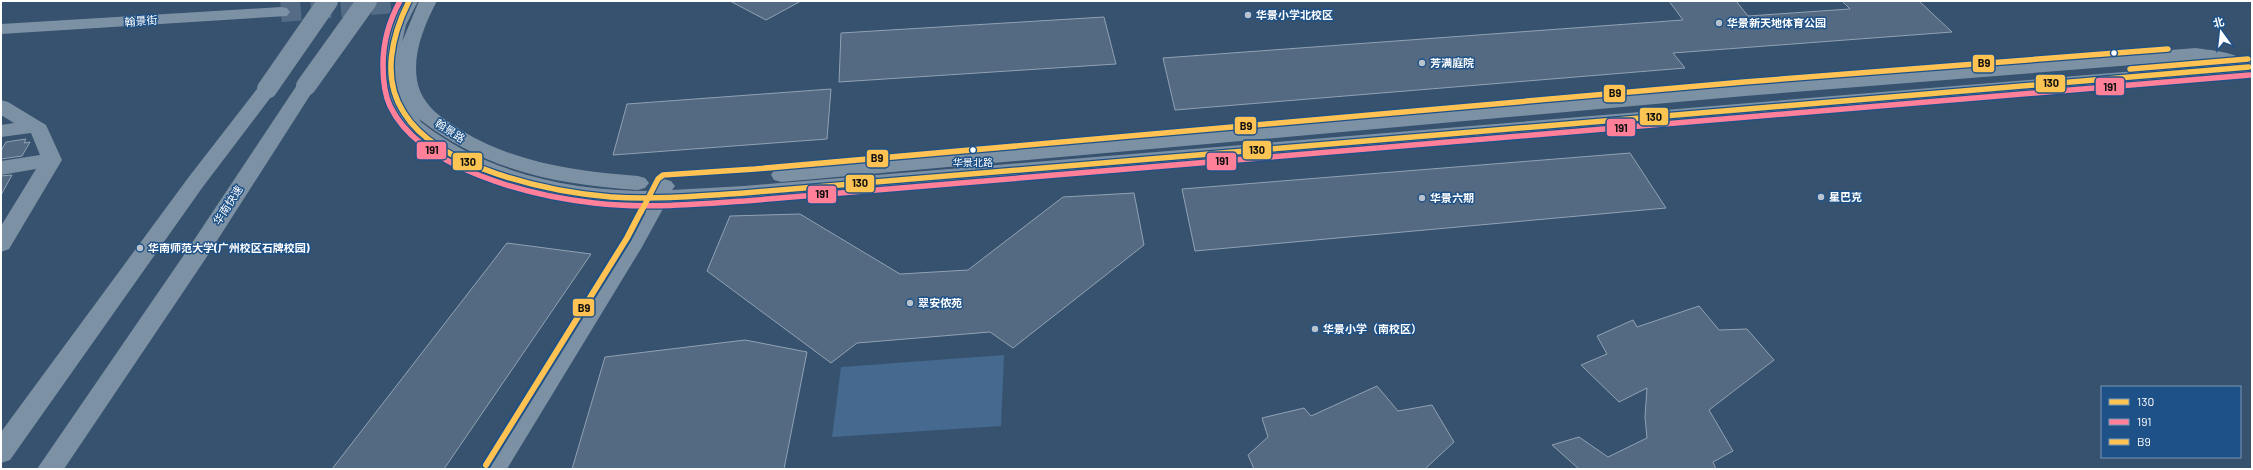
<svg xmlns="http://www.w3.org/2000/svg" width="2253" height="470" font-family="Barlow,'Noto Sans SC',sans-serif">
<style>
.water{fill:#45698f}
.building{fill:#546a82;stroke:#91a2b3}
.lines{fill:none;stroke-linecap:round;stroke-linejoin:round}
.minor-tunnel{stroke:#546c85;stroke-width:20;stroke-dasharray:20 10;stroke-linecap:butt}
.minor{fill:#7d91a5;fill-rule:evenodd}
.highway{fill:#7d91a4;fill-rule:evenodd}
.highway-bridge{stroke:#7d91a4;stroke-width:20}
.bus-1-casing{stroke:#1e5187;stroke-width:8}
.bus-2-casing{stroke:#1e5187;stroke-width:8}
.bus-3-far1-casing{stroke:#1e5187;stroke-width:8}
.bus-3-casing{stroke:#1e5187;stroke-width:10}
.bus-1{stroke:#fcc553;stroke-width:5.5}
.bus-2{stroke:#ff8098;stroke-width:5.5}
.bus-3-far1{stroke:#ffc253;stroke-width:5.5}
.bus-3{stroke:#ffc253;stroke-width:6}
.poi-dot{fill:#b9c2cd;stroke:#1e5187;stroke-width:1.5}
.bus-dot{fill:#fff;stroke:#1e5187;stroke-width:1.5}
.labels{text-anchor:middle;stroke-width:3;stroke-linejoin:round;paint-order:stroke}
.bus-label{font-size:10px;fill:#fff;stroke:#1e5187}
.poi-label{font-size:11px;font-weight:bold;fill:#fff;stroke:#1e5187;text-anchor:start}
.street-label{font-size:11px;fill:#fff;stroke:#1e5187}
.line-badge{stroke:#1e5187;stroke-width:1.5}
.pale-badge-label{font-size:11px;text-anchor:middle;font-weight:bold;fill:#111}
</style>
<rect width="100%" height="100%" fill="#36526f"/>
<path class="water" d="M1004,355L1001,426L832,437L841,367Z"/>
<path class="building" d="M730,1H801L766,20Z
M1669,1H1736L1748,16L1850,9L1842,1H1919L1952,32L1673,53L1685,68L1175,110L1163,58L1683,20Z
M1104,17L1116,64L839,82L841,33Z
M831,89L827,139L613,155L627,104Z
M26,139L24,143L30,142L22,156L1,159V151L6,142Z
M1630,153L1666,208L1195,251L1182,189Z
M12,175L1,195V176Z
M1134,193L1144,245L1013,348L990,332L857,343L831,363L707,271L730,216L800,214L900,274L968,270L1063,197Z
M507,243L591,254L444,469H332Z
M1699,306L1719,330L1747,329L1774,360L1709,410L1733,451L1713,462L1716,469H1579L1552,445L1579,437L1608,457L1647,438L1645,417L1647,388L1619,402L1581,365L1607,354L1597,336L1633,320L1637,327Z
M745,340L807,352L784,469H572L605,357Z
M1377,386L1398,411L1432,405L1454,442L1425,469H1254L1248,455L1268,437L1262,418L1304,408L1311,416Z"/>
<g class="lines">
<path class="minor-tunnel" d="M281,12L408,2"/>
<path class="minor" d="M400,1H418L406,25L402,42L419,1H437C423,27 409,62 420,91C427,107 439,116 453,125C508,162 573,171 638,176L645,178L649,183L645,188L638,190C555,184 486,171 419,119L421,122C485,173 570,191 651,191L657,181L664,179L671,181L675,186L672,190L744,186L2221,64L2196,60L1745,96L781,182L774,180L771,175L774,170L781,168L1745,84L2196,48C2208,50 2238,52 2245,62H2252V72L744,200L665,205L642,247L507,469H480L624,239L643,205C567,204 432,179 391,109C383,96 382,81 381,67C381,43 388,22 400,1Z
M281,7L287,8L290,12L287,16L1,34V24Z
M1,100L8,102L46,125L62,160L9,249L1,252V226L36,169L1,175V161L40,155L31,133L1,137V125L14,123L1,115Z"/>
<path class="highway" d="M306,80L313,82L316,86L204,261L64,469H37L188,249L299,82Z
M267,83L274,85L277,89L274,93L202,188L10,460L1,463V432L188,178L260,85Z"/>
<path class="highway-bridge" d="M306,86L367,1
M267,89L328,1"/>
<g class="bus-1-casing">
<path id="bus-1" d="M409,1C392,35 381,78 404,113C439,169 550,192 611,197C655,200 700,196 744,193L2249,67"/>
</g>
<g class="bus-2-casing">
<path id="bus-2" d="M400,1C389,21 383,42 383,65C383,79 384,93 390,106C420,169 531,196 594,203C644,209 695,204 745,201L2250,75"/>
</g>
<g class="bus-3-far1-casing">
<path id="bus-3-far1" d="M2130,69L2248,59
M641,212L658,179L663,175L755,169L1744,82L2168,49"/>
</g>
<g class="bus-3-casing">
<path id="bus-3" d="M486,465L627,238L641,211"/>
</g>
<use href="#bus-1" class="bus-1"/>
<use href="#bus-2" class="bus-2"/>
<use href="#bus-3-far1" class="bus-3-far1"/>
<use href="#bus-3" class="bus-3"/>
</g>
<g class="poi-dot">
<circle cx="1248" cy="15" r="4"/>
<circle cx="1719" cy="23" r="4"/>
<circle cx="1422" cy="63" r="4"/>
<circle cx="1821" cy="197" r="4"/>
<circle cx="1422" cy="198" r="4"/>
<circle cx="140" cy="248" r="4"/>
<circle cx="910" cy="303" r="4"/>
<circle cx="1315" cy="329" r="4"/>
</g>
<g class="bus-dot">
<circle cx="2114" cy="53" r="3.5"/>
<circle cx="973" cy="150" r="3.5"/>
</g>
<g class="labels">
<g class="bus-label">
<text x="973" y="166">华景北路</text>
</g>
<g class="poi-label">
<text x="1256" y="19">华景小学北校区</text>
<text x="1727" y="27">华景新天地体育公园</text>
<text x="1430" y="67">芳满庭院</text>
<text x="1829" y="201">星巴克</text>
<text x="1430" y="202">华景六期</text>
<text x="148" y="252">华南师范大学(广州校区石牌校园)</text>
<text x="918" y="307">翠安侬苑</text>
<text x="1323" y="333">华景小学（南校区）</text>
</g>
<g class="street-label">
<text transform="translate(141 21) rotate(-4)" y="4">翰景街</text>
<text transform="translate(450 131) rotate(33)" y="4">翰景路</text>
<text transform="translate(228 205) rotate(-57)" y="4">华南快速</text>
</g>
</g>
<g class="line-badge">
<rect x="1972" y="54" width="23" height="19" rx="4" fill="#ffc253"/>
<rect x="2035" y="74" width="31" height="19" rx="4" fill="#fcc553"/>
<rect x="2095" y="77" width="30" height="19" rx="4" fill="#ff8098"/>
<rect x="1603" y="84" width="23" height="19" rx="4" fill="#ffc253"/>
<rect x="1639" y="107" width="30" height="19" rx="4" fill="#fcc553"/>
<rect x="1234" y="116" width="23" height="19" rx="4" fill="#ffc253"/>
<rect x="1606" y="118" width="30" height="19" rx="4" fill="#ff8098"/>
<rect x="1242" y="140" width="30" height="20" rx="4" fill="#fcc553"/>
<rect x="416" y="141" width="31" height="19" rx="4" fill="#ff8098"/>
<rect x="866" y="149" width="23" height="19" rx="4" fill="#ffc253"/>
<rect x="1206" y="152" width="31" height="19" rx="4" fill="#ff8098"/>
<rect x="452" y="152" width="31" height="19" rx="4" fill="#fcc553"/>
<rect x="845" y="174" width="30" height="19" rx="4" fill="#fcc553"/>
<rect x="807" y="185" width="30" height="19" rx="4" fill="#ff8098"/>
<rect x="572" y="298" width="23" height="19" rx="4" fill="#ffc253"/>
</g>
<g class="pale-badge-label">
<text x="1984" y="67">B9</text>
<text x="2051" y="87">130</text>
<text x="2110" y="91">191</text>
<text x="1615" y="97">B9</text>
<text x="1654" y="121">130</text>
<text x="1246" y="130">B9</text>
<text x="1621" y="132">191</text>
<text x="1257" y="154">130</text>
<text x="432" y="154">191</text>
<text x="877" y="162">B9</text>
<text x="1222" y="165">191</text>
<text x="468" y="166">130</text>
<text x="860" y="187">130</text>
<text x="822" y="198">191</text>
<text x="584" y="312">B9</text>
</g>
<rect width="2253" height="470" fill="none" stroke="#ffffff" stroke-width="4"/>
<rect x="2101" y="386" width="140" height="72" fill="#1e5187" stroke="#7897b7"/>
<rect x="2109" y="399" width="20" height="6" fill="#fcc553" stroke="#7897b7"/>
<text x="2137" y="406" font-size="12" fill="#ffffff">130</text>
<rect x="2109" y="419" width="20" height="6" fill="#ff8098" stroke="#7897b7"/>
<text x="2137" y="426" font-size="12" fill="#ffffff">191</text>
<rect x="2109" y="439" width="20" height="6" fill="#ffc253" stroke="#7897b7"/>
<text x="2137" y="446" font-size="12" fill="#ffffff">B9</text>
<g transform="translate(2221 32) rotate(345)" stroke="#1e5187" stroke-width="3" paint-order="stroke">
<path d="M0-3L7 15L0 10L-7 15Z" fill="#ffffff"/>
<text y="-6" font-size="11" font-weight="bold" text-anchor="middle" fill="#ffffff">北</text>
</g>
</svg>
